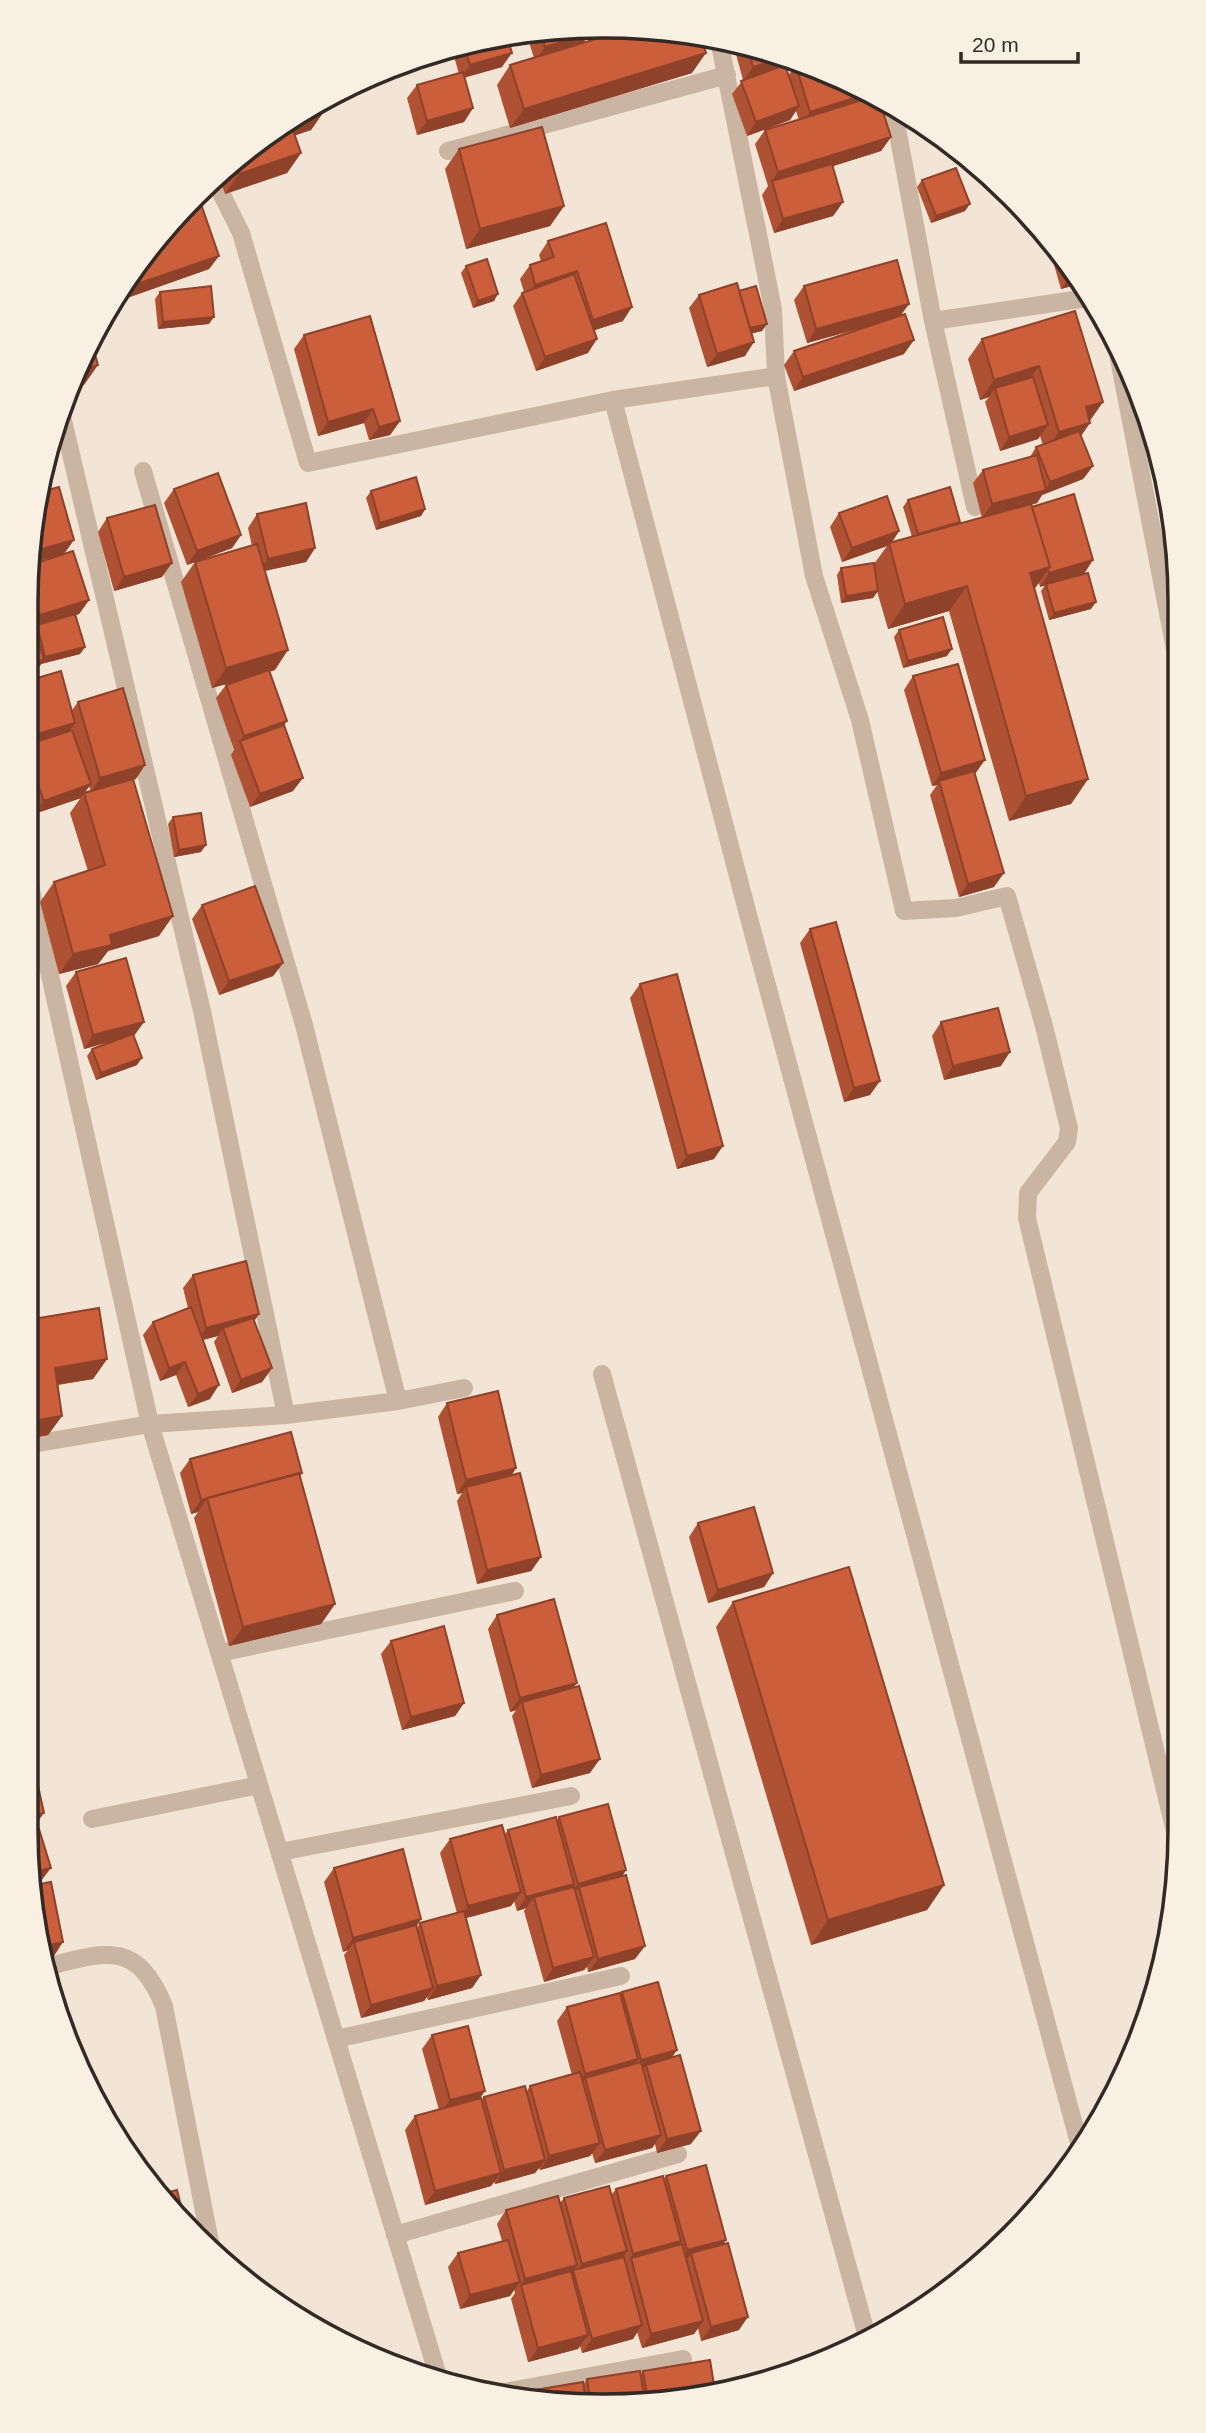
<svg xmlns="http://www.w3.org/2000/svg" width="1206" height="2433" font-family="Helvetica,sans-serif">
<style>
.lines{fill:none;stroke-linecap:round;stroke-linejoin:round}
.minor{stroke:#cab5a2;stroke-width:18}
.wall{fill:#af5133;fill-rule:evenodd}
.shaded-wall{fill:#8e4229}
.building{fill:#cb5e3b;stroke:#8e4229;stroke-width:2}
.rim{fill:none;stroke:#342a25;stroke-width:3.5}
</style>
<rect width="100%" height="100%" fill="#f2e5d6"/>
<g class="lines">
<path class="minor" d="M719,40L773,309L776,376L814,576L860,720L904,911L956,908L1007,896L1044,1026L1069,1128L1067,1142L1028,1193L1027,1218L1178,1844
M893,107L933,321L975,507
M448,151L727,75
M214,179L241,233L308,463L613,400L776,376
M933,321L1087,298
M1117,349L1175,649
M613,400L750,922L1079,2143
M62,416L202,1011L286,1415
M143,471L304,1025L398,1401
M27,872L150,1424L438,2376
M602,1374L868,2340
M27,1445L150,1424L286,1415L398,1401L464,1388
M219,1653L515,1591
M92,1819L259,1785
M280,1852L571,1796
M49,1966C107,1951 137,1941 164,2006L212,2252
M336,2039L621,1976
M395,2235L678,2154
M488,2395L683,2359"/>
</g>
<path class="wall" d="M591,29L588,30L589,34L583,43L692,73L510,128L497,85L510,65L534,58L526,32Z
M507,36L502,67L464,77L473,108L464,122L417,135L407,98L417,85L459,74L452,49Z
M733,43L752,46L858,86L891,137L881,151L833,166L843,202L833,216L774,233L762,195L768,186L755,144L765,130L799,120L796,111L790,120L747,136L732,94L743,80ZM795,66L788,76L786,69Z
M314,104L325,110L311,130L294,135L301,153L287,173L225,194L218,174L222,170Z
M459,149L564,206L550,226L466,249L445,169Z
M922,180L965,211L931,223L917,187Z
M1046,237L1061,252L1079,284L1061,289Z
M548,241L623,321L594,330L588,353L536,371L513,306L522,293L524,292L520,279L530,265L541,261L539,255Z
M145,252L219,256L209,269L127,298L123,287Z
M466,266L494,301L473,308L461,273Z
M804,286L909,304L901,315L904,354L794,391L784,365L794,351L870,326L807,343L794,300Z
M739,291L762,331L752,333L745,356L707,367L689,308L699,295Z
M160,292L209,324L158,329L155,299Z
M1075,311L1103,402L1090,420V423L1081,436L1093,466L1083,479L1042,495L1037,503L1031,505L1084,574L1091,609L1049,620L1041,591L1045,585L1040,587L1039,583L1034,589L1088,779L1071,804L1009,821L949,611L888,629L877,591L873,598L841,603L837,575L841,568L874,564L887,546L842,562L830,527L839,513L899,531L892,542L912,537L903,507L908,500L960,522L959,524L982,518L973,483L983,470L1030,457L1036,447L1043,445L1040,436L1038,439L1000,451L985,402L989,397L980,400L968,359L982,339Z
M304,335L400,421L390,435L369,440L364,423L318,436L294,349Z
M1136,382V383L1152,443L1144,444Z
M1162,481L1175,528V582L1172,583L1164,548L1173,536H1171L1158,487Z
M174,489L241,535L232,548L187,565L164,503Z
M371,491L425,509L421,516L376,530L366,498Z
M257,514L315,548L306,562L265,571L275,670L269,672L287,721L284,725L293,791L250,807L231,755L234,750L216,698L226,685L237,681L212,688L181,582L195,562L252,546L248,528Z
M107,518L162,577L114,591L98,532Z
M27,566L89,600L79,614L76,615L85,647L80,654L41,664L40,666L29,624L27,627Z
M1175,583V616L1169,591Z
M899,630L947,656L903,668L894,637Z
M913,676L975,774L994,887L959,897L930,795L937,785L932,786L904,690Z
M27,681L72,710L78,702L136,779L122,783L159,936L108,951L98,964L59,974L40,902L54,882L88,871L70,813L84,793L91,792L89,786L81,798L34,814L27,795ZM72,728L78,748L71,730Z
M173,817L201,852L174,857L168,824Z
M202,905L283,963L273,976L219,995L192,919Z
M810,929L870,1095L844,1102L800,943Z
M76,972L144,1022L134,1036L137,1065L96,1080L87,1056L92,1049L117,1040L84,1049L66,986Z
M640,984L714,1159L677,1169L630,998Z
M941,1022L1001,1066L944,1080L932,1036Z
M193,1275L259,1314L254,1321L272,1368L262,1382L232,1393L214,1342L218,1336L203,1340L210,1399L188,1407L176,1375L160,1381L143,1335L153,1322L188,1308L183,1288Z
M27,1320L107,1359L93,1379L58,1385L62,1416L48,1435L27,1439Z
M447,1403L516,1468L511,1476L541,1557L531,1571L477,1584L457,1501L462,1493L457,1494L438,1417Z
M190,1459L302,1473L300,1476L335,1604L321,1624L229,1646L194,1518L198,1512L191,1514L180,1473Z
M698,1523L773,1573L764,1587L708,1603L689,1537Z
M733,1602L944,1885L927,1910L811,1945L716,1627Z
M497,1615L577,1683L573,1687L590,1773L532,1788L512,1716L516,1710L510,1712L488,1629Z
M391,1641L464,1703L455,1716L402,1730L381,1654Z
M559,1817L626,1870L623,1875L635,1959L588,1972L587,1967L584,1970L544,1982L524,1911L526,1908L517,1911L514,1901L511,1906L466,1918L481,1975L472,1988L428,2000L427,1997L424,2001L361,2018L344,1955L348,1950L343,1952L324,1882L334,1868L421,1919L417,1926V1928L420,1923L457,1913L440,1853L450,1839L505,1834L508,1830L557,1821Z
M622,1992L677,2050L671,2058L691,2144L657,2153L655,2144L652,2148L595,2163L592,2153L590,2156L540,2170L539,2168L535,2173L495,2184L494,2182L491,2186L425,2205L405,2130L415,2116L439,2110L422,2049L432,2035L481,2100L484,2097L527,2091L530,2086L572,2075L557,2021L567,2007L620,1994Z
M666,2176L726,2240L723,2245L739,2330L701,2341L698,2328L694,2334L642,2348L637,2332L633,2339L582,2353L580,2346L578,2349L528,2362L511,2299L515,2293L514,2289L510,2296L460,2309L448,2267L458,2253L502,2241L497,2224L506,2210L560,2203L564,2198L612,2194L616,2189L664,2179Z
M643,2371L678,2402L499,2396L584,2384L587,2379L641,2374Z"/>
<path class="shaded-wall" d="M589,34L580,48L535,61L545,47Z
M512,53L502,67L460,79L470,65Z
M706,53L692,73L510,128L524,109Z
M785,58L802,65L743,81L753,67Z
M870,93L875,96L800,125L810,112Z
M799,106L790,120L747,136L756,122Z
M473,108L464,122L417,135L427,121Z
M325,110L311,130L276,142L290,122Z
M891,137L881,151L773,185L772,181L778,172Z
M301,153L287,173L225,194L239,174Z
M843,202L833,216L774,233L783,219Z
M970,204L965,211L931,223L936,216Z
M564,206L550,226L466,249L480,229Z
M219,256L209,269L127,298L137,284Z
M577,271L568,285L526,298L535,285Z
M1074,275L1079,284L1061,289L1071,276Z
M498,294L494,301L473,308L478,301Z
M909,304L899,317L807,343L816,329Z
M632,307L623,321L583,334L593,320Z
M214,317L209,324L158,329L163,322Z
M767,324L762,331L742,336L747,329Z
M597,339L588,353L536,371L545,357Z
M914,340L904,354L794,391L803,377Z
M754,342L745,356L707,367L717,354Z
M98,365L84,385L70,389L77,372Z
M1039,366L1025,386L995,388L989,397L980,400L994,380Z
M1103,402L1089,422L1086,407Z
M373,409L364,423L318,436L328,422Z
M400,421L390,435L369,440L379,427Z
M1090,423L1076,442L1045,452L1059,432Z
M1048,425L1038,439L1000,451L1009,437Z
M1150,435L1152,443L1144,444Z
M1093,466L1083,479L1042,495L1037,503L982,518L992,504L1045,490L1050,482Z
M425,509L421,516L376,530L380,523Z
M899,531L890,545L889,543L887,546L842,562L852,548Z
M241,535L232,548L187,565L197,551Z
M74,540L64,554L28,564L29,555L31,552Z
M315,548L306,562L258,572L268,559Z
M1093,560L1084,574L1040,587L1049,573Z
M172,563L162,577L114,591L124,577Z
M1050,567L1032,592L1030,573Z
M967,586L949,611L888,629L905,604Z
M878,591L873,598L841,603L846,596Z
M89,600L79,614L37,627V625L35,628L31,629L40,615Z
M1096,602L1091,609L1049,620L1054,613Z
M37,614L27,627V617Z
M85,647L80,654L41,664L40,666L27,671V666L44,659L45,657Z
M952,649L947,656L903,668L908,661Z
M288,650L275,670L212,688L226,668Z
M287,721L278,734L240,741L244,736Z
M75,723L66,737L27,748V737Z
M985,760L975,774L939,781L937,785L932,786L941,773Z
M145,765L136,779L91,792L100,778Z
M303,778L293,791L250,807L260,794Z
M1088,779L1071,804L1009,821L1026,796Z
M91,784L81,798L34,814L44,801Z
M206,845L201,852L174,857L179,850Z
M1004,873L994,887L959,897L968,884Z
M173,916L159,936L108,951L98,964L59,974L73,954L110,935Z
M283,963L273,976L219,995L229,981Z
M144,1022L134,1035L84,1049L93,1035Z
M1010,1052L1001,1066L944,1080L953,1066Z
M142,1058L137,1065L96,1080L101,1073Z
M880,1081L870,1095L844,1102L854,1088Z
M723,1146L714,1159L677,1169L687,1156Z
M259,1314L250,1327L223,1328L218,1336L197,1341L206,1328Z
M107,1359L93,1379L41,1387L55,1368Z
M185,1362L176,1375L160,1381L169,1368Z
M272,1368L262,1382L232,1393L241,1380Z
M219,1385L210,1399L188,1407L198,1394Z
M36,1406L27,1419V1408Z
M62,1416L48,1435L27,1439V1436L38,1420Z
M516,1468L507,1482L466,1487L462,1493L457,1494L466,1480Z
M302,1473L292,1487L207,1498L198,1512L191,1514L201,1500Z
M541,1557L531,1571L477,1584L487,1570Z
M773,1573L764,1587L708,1603L718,1590Z
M335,1604L321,1624L229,1646L243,1627Z
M577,1683L567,1696L522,1702L516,1710L510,1712L520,1698Z
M464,1703L455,1716L402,1730L411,1717Z
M600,1759L590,1773L532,1788L541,1775Z
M44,1813L30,1832L27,1833L26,1816Z
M51,1868L41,1881L35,1883L33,1872Z
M626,1870L617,1884L579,1887L573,1896L568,1897L578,1884Z
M574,1884L565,1898L534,1897L526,1908L517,1911L526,1897Z
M944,1885L927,1910L811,1945L828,1920Z
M521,1892L511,1906L459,1920L468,1906Z
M421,1919L412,1933L354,1942L348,1950L343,1952L353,1938Z
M63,1942L54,1956L47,1957L45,1946Z
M645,1946L635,1959L588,1972L598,1959Z
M594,1957L584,1970L544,1982L553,1968Z
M481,1975L472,1988L428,2000L437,1986Z
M433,1988L424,2001L361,2018L371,2005Z
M677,2050L667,2064L646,2065L642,2071L631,2074L641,2060Z
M638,2059L628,2073L585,2078L579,2086L575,2087L585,2074Z
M485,2091L476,2104L440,2114L450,2100Z
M701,2131L691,2144L657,2153L667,2139Z
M661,2135L652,2148L595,2163L605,2150Z
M600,2143L590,2156L540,2170L549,2156Z
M545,2160L535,2173L495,2184L504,2170Z
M501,2173L491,2186L425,2205L435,2191Z
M726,2240L716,2254L691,2253L685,2262L678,2264L687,2250Z
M681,2241L671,2255L631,2258L624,2267L633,2254Z
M627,2251L617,2265L574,2274L582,2264Z
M577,2265L568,2279L521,2285L525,2279Z
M520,2282L510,2296L460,2309L470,2295Z
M748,2317L739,2330L701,2341L711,2327Z
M703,2321L694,2334L642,2348L651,2334Z
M642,2325L633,2339L582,2353L592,2339Z
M588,2335L578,2349L528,2362L538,2348Z"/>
<path class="building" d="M640,27L701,37L706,53L524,109L510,65L632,28Z
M588,29L589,34L545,47L540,31Z
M507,36L512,53L470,65L464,46Z
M747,45L752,46L785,58L753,67Z
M801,64L858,86L870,93L810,112L796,66Z
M785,65L799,106L756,122L741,81Z
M463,72L473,108L427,121L417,85Z
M875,96L879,99L891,137L778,172L765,130Z
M321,101L325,110L290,122L301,153L239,174L234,161L314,104Z
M542,127L564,206L480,229L459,149Z
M832,164L843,202L783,219L772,181Z
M956,168L970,204L936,216L922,180Z
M201,204L219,256L137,284L133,273L145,252L185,210Z
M606,223L632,307L593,320L577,271L535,285L530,265L554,257L548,241Z
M487,259L498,294L478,301L466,266Z
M897,260L909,304L816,329L804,286Z
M1067,263L1074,275L1071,276Z
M574,274L597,339L545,357L522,293Z
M737,283L754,342L717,354L699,295Z
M211,286L214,317L163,322L160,292Z
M756,286L767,324L750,328L739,291Z
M1075,311L1103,402L1086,407L1090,423L1059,432L1039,366L994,380L982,339Z
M905,314L914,340L803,377L794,351Z
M370,316L400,421L379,427L373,409L328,422L304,335Z
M91,340L98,365L77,372L86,348Z
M1033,377L1048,425L1009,437L995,388Z
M1079,431L1093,466L1050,482L1036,447Z
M1037,455L1046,490L992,504L983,470Z
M218,473L241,535L197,551L174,489Z
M416,477L425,509L380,523L371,491Z
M59,487L74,540L31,552L30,550L40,492Z
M950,487L960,522L918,534L908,500Z
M1074,494L1093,560L1049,573L1048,569L1050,567L1032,507Z
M887,496L899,531L852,548L839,513Z
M306,503L315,548L268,559L257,514Z
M1031,504L1050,567L1030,573L1088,779L1026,796L967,586L905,604L889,543Z
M155,505L172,563L124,577L107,518Z
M257,544L288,650L226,668L195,562Z
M73,551L89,600L40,615L27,573V566Z
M874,563L878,591L846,596L841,568Z
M1088,573L1096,602L1054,613L1046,584Z
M27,583L37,614L27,617Z
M75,614L85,647L45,657L37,625Z
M943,617L952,649L908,661L899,630Z
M33,627L44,659L27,666V630Z
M958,664L985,760L941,773L913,676Z
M269,670L287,721L244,736L226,685Z
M61,671L75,723L27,737V681Z
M123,688L145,765L100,778L78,702Z
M284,725L303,778L260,794L240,741Z
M72,730L91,784L44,801L27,754V745Z
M974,771L1004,873L968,884L939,781Z
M133,779L173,916L110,935L112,945L73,954L54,882L105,865L84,793Z
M201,813L206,845L179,850L173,817Z
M255,886L283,963L229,981L202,905Z
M836,922L880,1081L854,1088L810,929Z
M126,958L144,1022L93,1035L76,972Z
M677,974L723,1146L687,1156L640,984Z
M998,1008L1010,1052L953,1066L941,1022Z
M133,1034L142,1058L101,1073L92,1049Z
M246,1261L259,1314L206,1328L193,1275Z
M191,1307L219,1385L198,1394L185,1362L169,1368L153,1322Z
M99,1308L107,1359L55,1368L62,1416L38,1420L36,1406L27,1408V1320Z
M253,1318L272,1368L241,1380L223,1328Z
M498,1391L516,1468L466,1480L447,1403Z
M291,1432L302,1473L201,1500L190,1459Z
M299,1473L335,1604L243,1627L207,1498Z
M520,1473L541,1557L487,1570L466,1487Z
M754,1507L773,1573L718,1590L698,1523Z
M849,1567L944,1885L828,1920L733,1602Z
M554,1599L577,1683L520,1698L497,1615Z
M444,1626L464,1703L411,1717L391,1641Z
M579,1686L600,1759L541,1775L522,1702Z
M31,1754L44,1813L26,1816V1755Z
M608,1804L626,1870L578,1884L559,1817Z
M556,1817L574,1884L526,1897L508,1830Z
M502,1825L521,1892L468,1906L450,1839Z
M39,1829L51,1868L33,1872L27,1832Z
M403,1849L421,1919L353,1938L334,1868Z
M626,1875L645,1946L598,1959L579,1887Z
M51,1882L63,1942L45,1946L35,1885Z
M574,1887L594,1957L553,1968L534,1897Z
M464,1911L481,1975L437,1986L420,1923Z
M416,1925L433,1988L371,2005L354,1942Z
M658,1982L677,2050L641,2060L622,1992Z
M620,1993L638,2059L585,2074L567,2007Z
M468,2026L485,2091L450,2100L432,2035Z
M680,2055L701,2131L667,2139L646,2065Z
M641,2062L661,2135L605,2150L585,2078Z
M580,2072L600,2143L549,2156L530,2086Z
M525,2086L545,2160L504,2170L484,2097Z
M481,2098L501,2173L435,2191L415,2116Z
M706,2165L726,2240L687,2250L666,2176Z
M663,2176L681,2241L633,2254L616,2189Z
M609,2186L627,2251L582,2264L564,2198Z
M177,2190L186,2225L158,2195Z
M558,2196L577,2265L525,2279L506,2210Z
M508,2240L520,2282L470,2295L458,2253Z
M728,2243L748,2317L711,2327L691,2253Z
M682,2244L703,2321L651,2334L631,2258Z
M624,2257L642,2325L592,2339L573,2270Z
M571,2271L588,2335L538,2348L521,2285Z
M710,2360L715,2391L678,2402L648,2401L643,2371Z
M640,2371L645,2401L590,2399L587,2379Z
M583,2382L586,2399L499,2396Z"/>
<path d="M0 0H1206V2433H0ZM602 38H604A564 564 0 0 1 1168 602V1830A564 564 0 0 1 604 2394H602A564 564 0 0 1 38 1830V602A564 564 0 0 1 602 38Z" fill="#faefe3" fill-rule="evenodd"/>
<path class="rim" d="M602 38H604A564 564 0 0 1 1168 602V1830A564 564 0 0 1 604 2394H602A564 564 0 0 1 38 1830V602A564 564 0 0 1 602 38Z"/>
<path d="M961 52v10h117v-10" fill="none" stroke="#342a25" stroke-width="3.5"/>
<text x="972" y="52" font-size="21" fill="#342a25" stroke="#faefe3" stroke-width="5" paint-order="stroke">20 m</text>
</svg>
